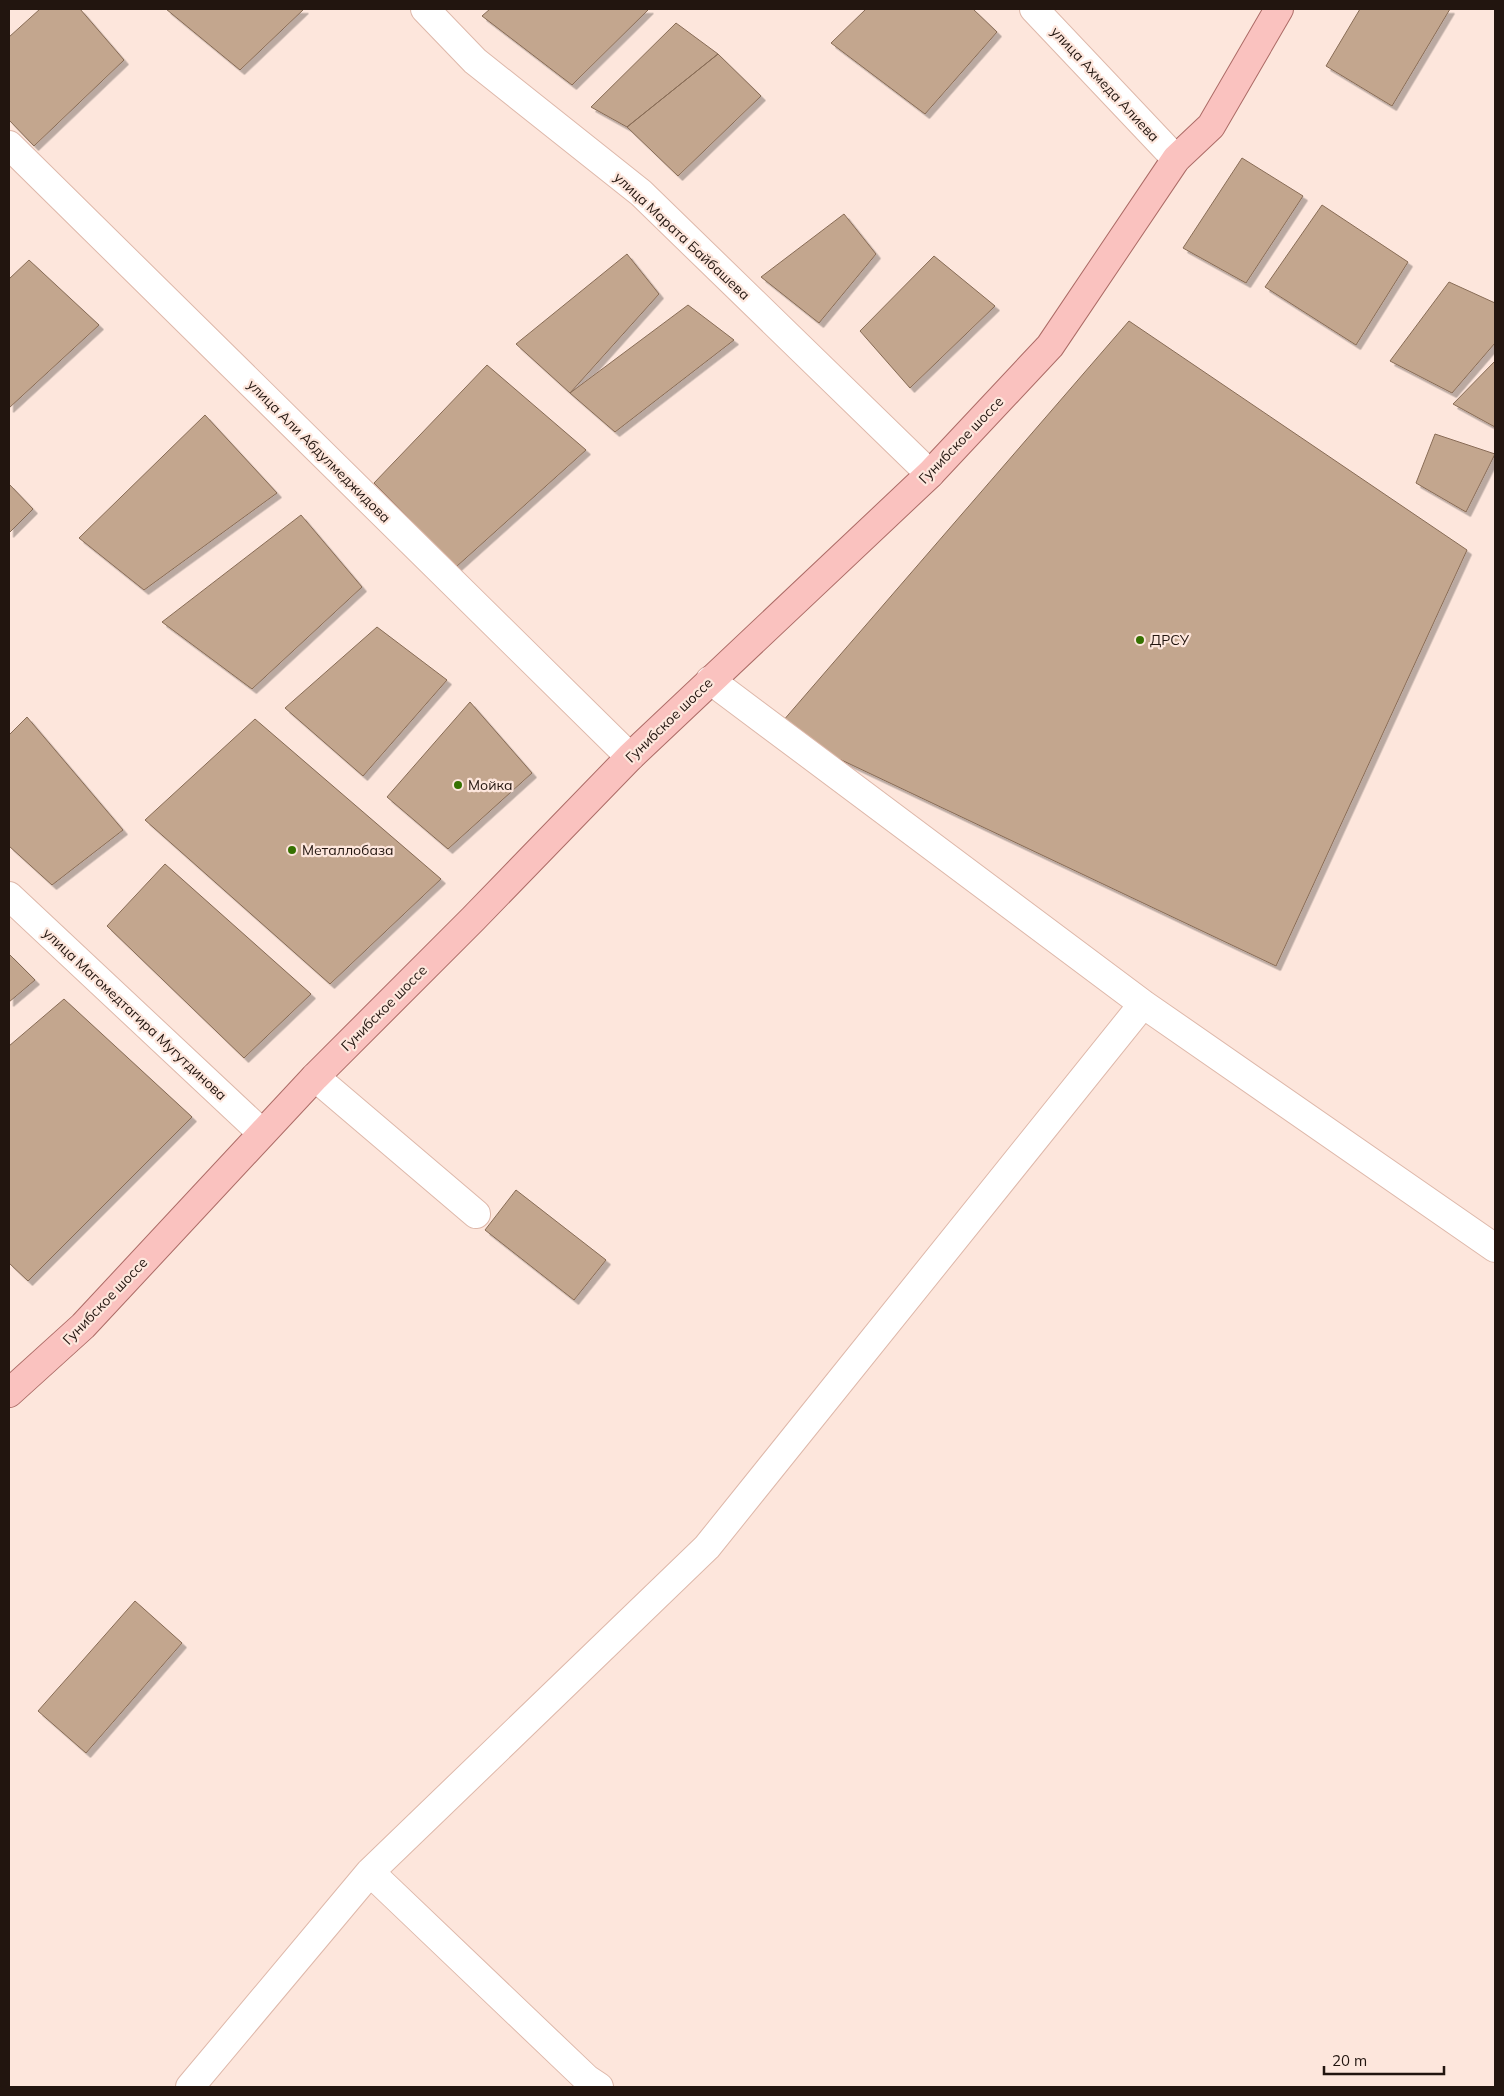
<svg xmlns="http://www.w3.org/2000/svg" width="1504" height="2096" font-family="Mulish,sans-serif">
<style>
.building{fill:#c3a68e;stroke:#886c56;filter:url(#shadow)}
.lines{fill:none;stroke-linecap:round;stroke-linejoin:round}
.minor-casing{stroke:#deb8aa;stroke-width:30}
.major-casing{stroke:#ac6b66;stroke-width:30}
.minor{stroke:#fff;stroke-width:28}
.major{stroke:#fac2bf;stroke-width:28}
.poi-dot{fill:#357101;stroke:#fde6dc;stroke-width:2}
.labels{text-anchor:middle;stroke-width:4.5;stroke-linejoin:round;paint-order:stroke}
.street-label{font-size:14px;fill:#22150f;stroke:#fde6dc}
.poi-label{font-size:14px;fill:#22150f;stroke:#fde6dc;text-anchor:start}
</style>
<defs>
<filter id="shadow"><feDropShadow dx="4.5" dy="4.5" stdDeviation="0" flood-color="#0004"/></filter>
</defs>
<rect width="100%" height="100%" fill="#fde6dc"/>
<path class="building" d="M40,9H80L124,60L34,146L9,120V37Z
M166,9H304L240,70Z
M490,9H649L572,85L482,16Z
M866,9H973L997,32L925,114L831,43Z
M1360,9H1450L1392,106L1326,66Z
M676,23L718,54L627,127L591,107Z
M718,54L761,96L678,176L627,127Z
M1242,158L1303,196L1246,283L1183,248Z
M1322,205L1408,262L1356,345L1265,287Z
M844,214L876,254L819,323L761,277Z
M627,254L659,294L570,393L516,344Z
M934,256L995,306L910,388L860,331Z
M29,260L99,325L9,408V279Z
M1449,282L1495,303V343L1452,393L1390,361Z
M688,305L734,340L615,432L570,393Z
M1129,321L1467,550L1276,966L776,729Z
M1495,361V427L1453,404Z
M487,365L586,450L456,567L374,483Z
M205,415L277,493L144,590L79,538Z
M1435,434L1495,454L1466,512L1416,483Z
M9,484L33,509L9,533Z
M301,515L362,587L252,689L162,622Z
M377,627L447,680L363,776L285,708Z
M470,702L532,773L448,849L387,797Z
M27,717L123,830L52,885L9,846V735Z
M255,719L441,879L330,984L145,820Z
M165,864L311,994L244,1058L107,926Z
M9,954L35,980L9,1002Z
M64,999L192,1117L28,1281L9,1263V1046Z
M516,1190L606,1260L574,1300L485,1230Z
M135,1601L182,1643L86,1753L38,1711Z"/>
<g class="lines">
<g class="minor-casing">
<path id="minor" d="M425,9L475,61L641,193L930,474
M1034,9L1176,159
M9,145L630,757
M710,680L1143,1004L1495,1248
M9,896L262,1133
M315,1077L476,1214
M370,1872L587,2079L599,2087
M190,2087L370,1872L707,1547L1143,1004"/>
</g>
<g class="major-casing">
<path id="major" d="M9,1393L83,1326L315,1077L473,919L630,757L930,474L1050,346L1176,159L1211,126L1279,9"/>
</g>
<use href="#minor" class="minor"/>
<use href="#major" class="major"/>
</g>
<g class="poi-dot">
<circle cx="1140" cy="640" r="5"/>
<circle cx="458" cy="785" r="5"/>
<circle cx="292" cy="850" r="5"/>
</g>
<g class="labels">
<g class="street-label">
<text transform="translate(1105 84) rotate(47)" y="5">улица Ахмеда Алиева</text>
<text transform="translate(682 236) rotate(43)" y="5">улица Марата Байбашева</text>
<text transform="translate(961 440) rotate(-46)" y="5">Гунибское шоссе</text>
<text transform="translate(319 451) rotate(45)" y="5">улица Али Абдулмеджидова</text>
<text transform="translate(669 720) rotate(-44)" y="5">Гунибское шоссе</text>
<text transform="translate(384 1008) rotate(-45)" y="5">Гунибское шоссе</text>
<text transform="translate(135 1014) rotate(43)" y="5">улица Магомедтагира Мугутдинова</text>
<text transform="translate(105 1301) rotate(-46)" y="5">Гунибское шоссе</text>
</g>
<g class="poi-label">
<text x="1150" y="645">ДРСУ</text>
<text x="468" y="790">Мойка</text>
<text x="302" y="855">Металлобаза</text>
</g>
</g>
<rect width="1504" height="2096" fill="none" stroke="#22150f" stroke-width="20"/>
<path d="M1324 2066v8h120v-8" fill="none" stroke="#22150f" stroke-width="2.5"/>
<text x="1332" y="2066" font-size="15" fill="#22150f" stroke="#fde6dc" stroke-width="4" paint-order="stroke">20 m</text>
</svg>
